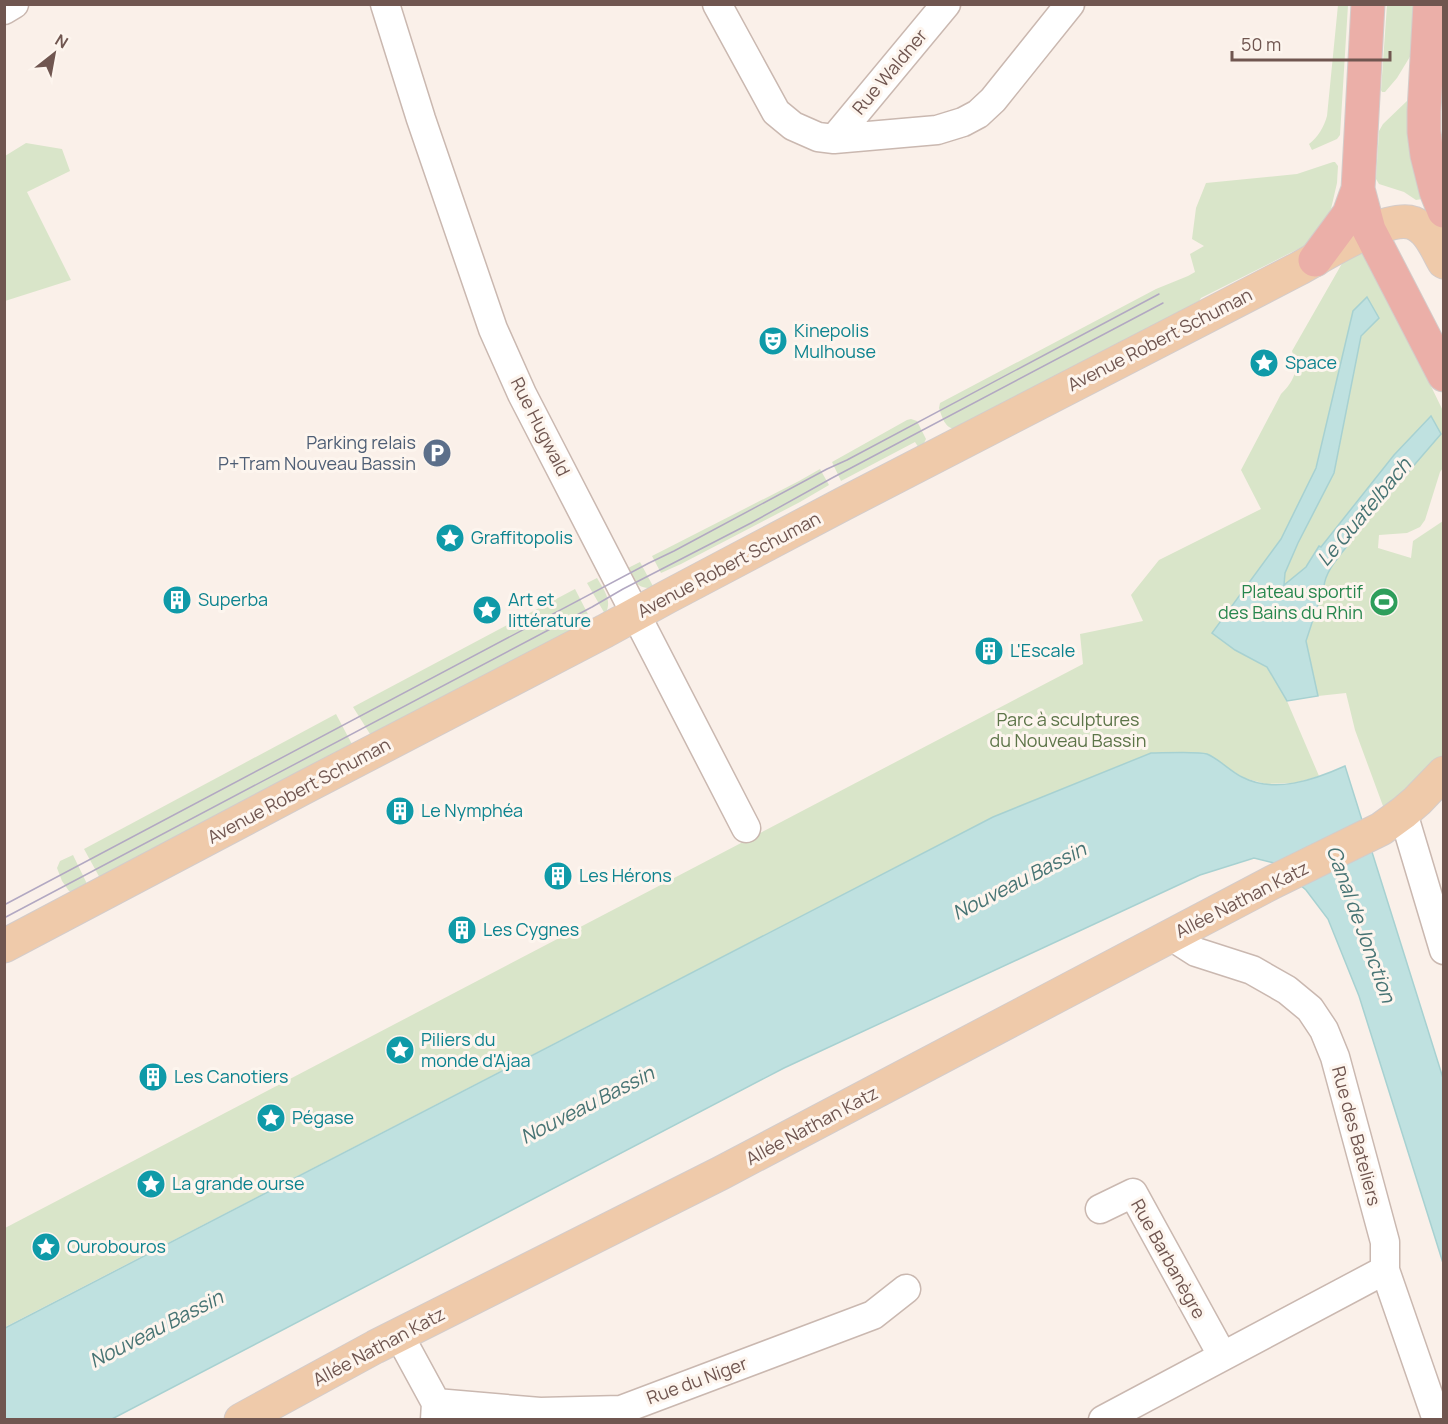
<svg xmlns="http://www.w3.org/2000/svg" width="1448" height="1424" font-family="Manrope,sans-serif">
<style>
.green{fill:#d9e5c9}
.water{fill:#bfe1e0;stroke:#a7d1d1;stroke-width:1.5}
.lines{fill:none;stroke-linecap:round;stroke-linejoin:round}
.minor-casing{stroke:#cab8b0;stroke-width:31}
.major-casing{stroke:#d4ccca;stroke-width:35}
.highway-casing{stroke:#d4ccca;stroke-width:35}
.minor{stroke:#fff;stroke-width:28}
.major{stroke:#efcaaa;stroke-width:33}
.highway{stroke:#ebafa8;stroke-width:33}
.tram{stroke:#b2a8c2;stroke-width:1.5}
.labels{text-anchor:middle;stroke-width:6;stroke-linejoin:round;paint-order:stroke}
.street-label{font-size:18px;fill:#705650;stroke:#fdf5ee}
.culture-label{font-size:18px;fill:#0d838f;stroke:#fdf5ee;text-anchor:start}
.service-label{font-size:18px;fill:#4e5e75;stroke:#fdf5ee;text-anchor:end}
.leisure-label{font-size:18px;fill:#27864d;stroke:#fdf5ee;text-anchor:end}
.park-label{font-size:18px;fill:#5d7549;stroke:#fdf5ee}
.water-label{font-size:20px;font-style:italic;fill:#467373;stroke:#fdf5ee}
</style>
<rect width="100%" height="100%" fill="#faf0e9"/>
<path class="green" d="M1338,5H1348L1340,135L1337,139L1312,150L1309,144C1318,137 1324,127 1327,116Z
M1387,5H1418L1414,50L1397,78L1385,92H1382L1381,90Z
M1408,100H1409L1422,199L1416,200L1404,192L1379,184L1376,179L1379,131L1383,124Z
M26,143L62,149L70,171L27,192L71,280L5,301V156Z
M1333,162H1335L1338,166L1337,183L1331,209L1326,221L1306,245L1201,298L1199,301L956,429C945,429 942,417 939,408L940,403L1156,289L1188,276L1195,272L1190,254L1204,246L1192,239L1196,208L1206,183L1297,174Z
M1366,250L1380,281L1444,413L1443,468L1440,472L1425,520L1420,527L1407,533L1379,535L1378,548L1411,558L1413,541L1443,521V756L1388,809L1383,806L1355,730L1346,693L1318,696L1306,641L1324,586C1326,569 1341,555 1350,542C1379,505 1410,470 1440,434L1321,547L1319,546L1306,567L1284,585L1285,573L1298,543L1334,473L1361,336L1378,318L1353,311L1316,468L1281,539L1212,633L1235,650L1267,667L1287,701L1319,776L1295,783L1266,784L1244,778L1206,754L1151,753L993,817L5,1327V1228L1083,664L1080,634L1143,621L1131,595L1159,560L1261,509L1241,470L1281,394C1295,380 1299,370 1292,351L1348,253Z
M911,419L917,421L926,439L923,445L919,448L915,442L841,481L832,462L907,420Z
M820,469L829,485L800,502L681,564L661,573L652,556L799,481Z
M640,562L654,588C636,589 635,581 628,568Z
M597,578C604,590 613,601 605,614L587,583Z
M575,589L592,622L546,647L370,734L353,707Z
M336,714L354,748L101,880L84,849Z
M73,855L89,888L74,892L69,891L62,881L57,868L60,861Z"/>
<path class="water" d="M1367,297L1379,318L1361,336L1334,473L1298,543L1285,573L1284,585L1306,567L1319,546L1321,547L1394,455L1431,416L1441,434C1410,470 1379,505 1350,542C1341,555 1326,569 1324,586L1306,641L1318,696L1287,701L1267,667L1235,650L1212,633L1281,539L1316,468L1353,311Z
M1151,753C1162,753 1198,751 1207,754C1219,759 1230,771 1242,777C1274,794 1314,780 1345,766L1443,1078V1263L1359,996L1328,919L1306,890L1274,863L1254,858L1200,875L784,1068L112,1419L5,1420V1328L993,817Z"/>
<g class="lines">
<g class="minor-casing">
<path id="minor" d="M385,4L421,119L493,329L522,394L746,828
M717,4L776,112L793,126L818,137L834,139L937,130L963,122L978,114L993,100L1070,4
M4,10L14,4
M834,139L946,4
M1403,813L1444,950
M1171,936L1196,952L1252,970L1287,990L1310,1009L1324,1030L1335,1057L1385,1242V1270L1437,1420
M1100,1209L1133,1193L1222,1355
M399,1335L436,1403L435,1420
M436,1403L540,1412L621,1410L873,1315L906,1289
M1103,1420L1385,1270"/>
</g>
<g class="major-casing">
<path id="major" d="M4,946L303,788L605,631L667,597L845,503L1298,269C1322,256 1387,214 1413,223C1429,229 1436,248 1444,262
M241,1420L375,1347L721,1173L1273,882L1381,829L1403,813L1417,801L1444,773"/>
</g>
<g class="highway-casing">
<path id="highway" d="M1368,4L1358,189L1369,230L1444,375
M1430,4L1424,111V132L1427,155L1436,191L1444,211
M1315,260L1349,214L1358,189"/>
</g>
<use href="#minor" class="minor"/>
<use href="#major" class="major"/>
<use href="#highway" class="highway"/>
<path class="tram" d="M4,905L649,563L674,551L827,469L847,460L1159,294
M4,918L592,607L623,589L751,523L832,478L1163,303"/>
</g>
<defs>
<g id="theatre-disc" transform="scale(1.5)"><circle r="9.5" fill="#0f9aa8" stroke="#fdf5ee"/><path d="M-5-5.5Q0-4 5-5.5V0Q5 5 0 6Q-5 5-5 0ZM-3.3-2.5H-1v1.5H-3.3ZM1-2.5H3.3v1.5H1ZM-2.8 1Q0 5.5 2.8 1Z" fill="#fff"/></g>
<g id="sight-disc" transform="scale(1.5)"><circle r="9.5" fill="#0f9aa8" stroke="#fdf5ee"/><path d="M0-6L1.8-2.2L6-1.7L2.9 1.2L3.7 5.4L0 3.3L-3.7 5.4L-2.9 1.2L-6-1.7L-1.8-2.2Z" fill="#fff"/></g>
<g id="parking-disc" transform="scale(1.5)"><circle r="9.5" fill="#5c6f8a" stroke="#fdf5ee"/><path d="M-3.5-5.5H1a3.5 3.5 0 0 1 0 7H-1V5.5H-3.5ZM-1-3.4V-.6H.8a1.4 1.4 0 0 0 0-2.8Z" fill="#fff"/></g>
<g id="building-disc" transform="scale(1.5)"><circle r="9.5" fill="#0f9aa8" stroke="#fdf5ee"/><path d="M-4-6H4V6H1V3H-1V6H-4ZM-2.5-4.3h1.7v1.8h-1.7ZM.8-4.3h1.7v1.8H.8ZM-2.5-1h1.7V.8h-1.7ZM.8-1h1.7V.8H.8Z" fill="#fff"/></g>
<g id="stadium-disc" transform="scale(1.5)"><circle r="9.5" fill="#2e9e5b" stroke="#fdf5ee"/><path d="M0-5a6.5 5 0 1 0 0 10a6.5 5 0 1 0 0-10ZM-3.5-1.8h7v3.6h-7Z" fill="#fff"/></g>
</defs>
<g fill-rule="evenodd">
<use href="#theatre-disc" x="773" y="341"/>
<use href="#sight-disc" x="1264" y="363"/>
<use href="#parking-disc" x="437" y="453"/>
<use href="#sight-disc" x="450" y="538"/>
<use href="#building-disc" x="177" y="600"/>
<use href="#stadium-disc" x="1384" y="602"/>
<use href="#sight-disc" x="487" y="610"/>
<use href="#building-disc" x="989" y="651"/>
<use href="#building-disc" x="400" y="811"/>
<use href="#building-disc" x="558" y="876"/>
<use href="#building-disc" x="462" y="930"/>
<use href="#sight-disc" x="400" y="1050"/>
<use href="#building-disc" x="153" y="1077"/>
<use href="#sight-disc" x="271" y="1118"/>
<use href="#sight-disc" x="151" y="1184"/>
<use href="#sight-disc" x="46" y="1247"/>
</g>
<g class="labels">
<g class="street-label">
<text transform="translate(890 72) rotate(-50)" y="6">Rue Waldner</text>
<text transform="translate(1160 340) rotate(-27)" y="6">Avenue Robert Schuman</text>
<text transform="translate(540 427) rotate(63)" y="6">Rue Hugwald</text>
<text transform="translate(729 565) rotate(-28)" y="6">Avenue Robert Schuman</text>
<text transform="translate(299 791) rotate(-28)" y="6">Avenue Robert Schuman</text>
<text transform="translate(1242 900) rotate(-27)" y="6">Allée Nathan Katz</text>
<text transform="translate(812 1126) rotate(-28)" y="6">Allée Nathan Katz</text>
<text transform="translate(1356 1136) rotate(75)" y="6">Rue des Bateliers</text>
<text transform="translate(1168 1259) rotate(61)" y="6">Rue Barbanègre</text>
<text transform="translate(379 1347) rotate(-28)" y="6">Allée Nathan Katz</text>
<text transform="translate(697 1381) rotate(-20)" y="6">Rue du Niger</text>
</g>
<g class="culture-label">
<text x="794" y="337">Kinepolis<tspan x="794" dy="21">Mulhouse</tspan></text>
<text x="1285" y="369">Space</text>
<text x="471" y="544">Graffitopolis</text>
<text x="198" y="606">Superba</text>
<text x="508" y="606">Art et<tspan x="508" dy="21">littérature</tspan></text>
<text x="1010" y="657">L'Escale</text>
<text x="421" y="817">Le Nymphéa</text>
<text x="579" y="882">Les Hérons</text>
<text x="483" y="936">Les Cygnes</text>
<text x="421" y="1046">Piliers du<tspan x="421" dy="21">monde d'Ajaa</tspan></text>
<text x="174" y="1083">Les Canotiers</text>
<text x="292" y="1124">Pégase</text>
<text x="172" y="1190">La grande ourse</text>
<text x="67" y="1253">Ourobouros</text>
</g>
<g class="service-label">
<text x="416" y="449">Parking relais<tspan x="416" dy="21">P+Tram Nouveau Bassin</tspan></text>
</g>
<g class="leisure-label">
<text x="1363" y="598">Plateau sportif<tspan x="1363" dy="21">des Bains du Rhin</tspan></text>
</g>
<g class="park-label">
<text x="1068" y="726">Parc à sculptures<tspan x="1068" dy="21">du Nouveau Bassin</tspan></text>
</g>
<g class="water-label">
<text transform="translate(1364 512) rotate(-50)" y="7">Le Quatelbach</text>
<text transform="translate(1019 881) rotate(-27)" y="7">Nouveau Bassin</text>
<text transform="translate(1361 924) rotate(70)" y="7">Canal de Jonction</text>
<text transform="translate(587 1105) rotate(-27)" y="7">Nouveau Bassin</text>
<text transform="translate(156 1329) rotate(-27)" y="7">Nouveau Bassin</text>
</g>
</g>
<rect width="1448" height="1424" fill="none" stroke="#705650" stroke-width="12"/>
<g transform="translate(54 54) rotate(31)" stroke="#fdf5ee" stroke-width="4.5" paint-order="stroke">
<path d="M0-4.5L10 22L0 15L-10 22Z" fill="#705650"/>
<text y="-9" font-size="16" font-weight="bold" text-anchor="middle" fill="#705650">N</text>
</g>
<path d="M1232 51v9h158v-9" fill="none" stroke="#705650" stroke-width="3"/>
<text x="1241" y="51" font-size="18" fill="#705650" stroke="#fdf5ee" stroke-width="4.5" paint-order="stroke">50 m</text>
</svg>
